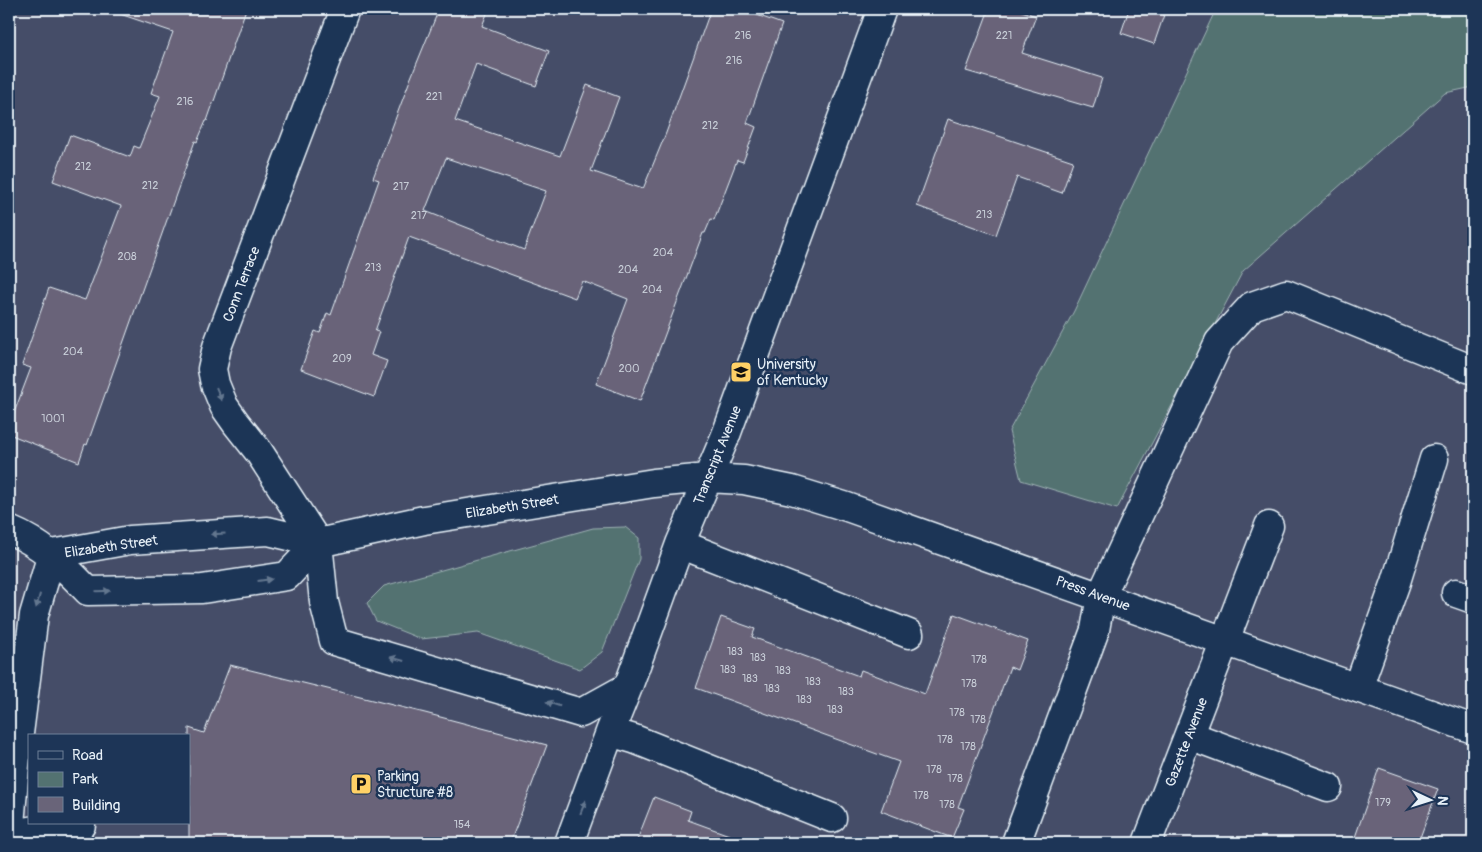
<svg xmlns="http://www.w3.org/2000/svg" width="1482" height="852" font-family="Pangolin,sans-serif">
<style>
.built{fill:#444d68;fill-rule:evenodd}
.green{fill:#537271;stroke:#9eb2b4}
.building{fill:#696479;stroke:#e8f1f8;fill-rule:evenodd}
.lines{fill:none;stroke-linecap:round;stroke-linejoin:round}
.minor-casing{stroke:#e8f1f8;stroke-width:31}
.minor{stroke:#1d3557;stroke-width:28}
.oneway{fill:#64778f}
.labels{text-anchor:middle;stroke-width:5;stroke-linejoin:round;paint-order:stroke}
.number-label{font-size:11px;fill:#c8ced8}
.street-label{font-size:14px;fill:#e8f1f8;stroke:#1d3557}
.poi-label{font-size:14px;fill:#e8f1f8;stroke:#1d3557;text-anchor:start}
</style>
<rect width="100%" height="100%" fill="#344361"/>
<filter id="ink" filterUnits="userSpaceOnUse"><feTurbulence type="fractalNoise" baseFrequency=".02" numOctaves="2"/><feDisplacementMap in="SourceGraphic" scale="10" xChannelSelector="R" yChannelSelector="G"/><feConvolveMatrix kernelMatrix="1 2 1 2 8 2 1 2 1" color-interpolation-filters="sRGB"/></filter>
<g filter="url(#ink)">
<path class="built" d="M9,9H1473V843H9ZM29,736H189V823H29Z"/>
<path class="green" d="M1216,9H1473V87L1445,93L1243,271L1117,509L1021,480L1009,431L1074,311Z
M625,527L639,538V559L602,652L580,669L478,633L421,639L376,621L367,603L384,586L593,528Z"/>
<path class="building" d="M121,9H246L207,121H206L197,142L195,141L87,445L85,444L79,462L9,434V426L31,368L22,365L49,288L85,300L121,206L53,181L70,135L130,157L134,146L139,148L160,96L151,93L173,32L120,14Z
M439,9H489L482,26L549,51L536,86L476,64L455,121L560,156L587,85L619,97L591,171L643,189L666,133L711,9H740L782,24L747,123L756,127L743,162L737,160L714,220L711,219L705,233H703L640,401L596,384L628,299L582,281L575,298L409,237L375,331L379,332L371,355L387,361L374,397L301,369L315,331L320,333L327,313L331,315L379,180L373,178L410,80ZM446,158L546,191L524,250L425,211Z
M989,9H1016L1036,16L1022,53L1102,78L1093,108L966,71Z
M1129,9H1166L1154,44L1121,33Z
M948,119L1073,161L1062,193L1017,177L996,235L917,206Z
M954,614L1028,641L1017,670L1010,667L958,807L964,809L952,838L881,811L899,762L696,688L721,617L755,629L752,637L859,676L861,670L925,694Z
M230,665L425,713L547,745L510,843H189V728L204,733Z
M1379,768L1438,789L1418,843H1353Z
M654,797L691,811L688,820L743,840L742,843H636Z"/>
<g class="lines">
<g class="minor-casing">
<path id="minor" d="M345,9L217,347L212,369L215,384L224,406L236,423L259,452L318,543L324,602L334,641L581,713L628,687
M9,530C43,544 63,565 88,591L202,589L287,576L318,543
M680,544L909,634
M52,554L130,540L268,531L318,543L424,520L654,483L707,478L744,480L792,490L847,507L1473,729
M1456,593L1473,599
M1358,688L1396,582L1434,459
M610,732L634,739L832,818
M1189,735L1328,787
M9,835L35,830L81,825
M9,837L15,765L34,615L52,554
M569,843L610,732L628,687L680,544L726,435L882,9
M1016,843L1095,630L1101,596L1219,342L1252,306L1286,294L1473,370
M1147,843L1269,526"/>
</g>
<use href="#minor" class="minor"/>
</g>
<defs><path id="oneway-solid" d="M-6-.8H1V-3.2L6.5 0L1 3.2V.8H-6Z" transform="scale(1.25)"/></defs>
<g class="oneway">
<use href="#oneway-solid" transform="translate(219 394) rotate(67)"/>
<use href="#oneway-solid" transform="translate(218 534) rotate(176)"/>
<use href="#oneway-solid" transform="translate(265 580) rotate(-8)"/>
<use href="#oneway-solid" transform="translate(103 591) rotate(-1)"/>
<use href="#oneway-solid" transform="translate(38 601) rotate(106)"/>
<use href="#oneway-solid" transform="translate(397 659) rotate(-164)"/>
<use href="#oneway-solid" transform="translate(553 704) rotate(-163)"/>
<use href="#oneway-solid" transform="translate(583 807) rotate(-69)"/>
</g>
</g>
<defs>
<g id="university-square" transform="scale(1.125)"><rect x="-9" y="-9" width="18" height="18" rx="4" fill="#ffd166" stroke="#1d3557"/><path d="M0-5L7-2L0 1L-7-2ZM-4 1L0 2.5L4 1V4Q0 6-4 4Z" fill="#111"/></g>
<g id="parking-square" transform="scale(1.125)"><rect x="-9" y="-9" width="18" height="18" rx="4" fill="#ffd166" stroke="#1d3557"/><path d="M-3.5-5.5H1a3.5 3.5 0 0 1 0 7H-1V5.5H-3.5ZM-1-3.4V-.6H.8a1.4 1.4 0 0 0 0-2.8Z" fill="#111"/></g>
</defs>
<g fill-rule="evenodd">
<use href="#university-square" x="741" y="372"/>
<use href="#parking-square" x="361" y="784"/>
</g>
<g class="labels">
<g class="number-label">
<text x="743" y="39">216</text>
<text x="1004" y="39">221</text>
<text x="734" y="64">216</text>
<text x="434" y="100">221</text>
<text x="185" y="105">216</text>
<text x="710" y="129">212</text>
<text x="83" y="170">212</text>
<text x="150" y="189">212</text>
<text x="401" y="190">217</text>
<text x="984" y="218">213</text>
<text x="419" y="219">217</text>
<text x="663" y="256">204</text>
<text x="127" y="260">208</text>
<text x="373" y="271">213</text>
<text x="628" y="273">204</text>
<text x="652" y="293">204</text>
<text x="73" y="355">204</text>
<text x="342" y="362">209</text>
<text x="629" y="372">200</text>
<text x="53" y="422">1001</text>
<text x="735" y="655">183</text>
<text x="758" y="661">183</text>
<text x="979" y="663">178</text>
<text x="728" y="673">183</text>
<text x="783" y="674">183</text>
<text x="750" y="682">183</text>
<text x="813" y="685">183</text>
<text x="969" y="687">178</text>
<text x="772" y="692">183</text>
<text x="846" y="695">183</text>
<text x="804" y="703">183</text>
<text x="835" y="713">183</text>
<text x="957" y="716">178</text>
<text x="978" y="723">178</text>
<text x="945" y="743">178</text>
<text x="968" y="750">178</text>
<text x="934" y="773">178</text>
<text x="955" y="782">178</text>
<text x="921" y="799">178</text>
<text x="1383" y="806">179</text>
<text x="947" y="808">178</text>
<text x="462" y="828">154</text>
</g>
<g class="street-label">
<text transform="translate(241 284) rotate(-69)" y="5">Conn Terrace</text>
<text transform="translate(717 455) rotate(-68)" y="5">Transcript Avenue</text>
<text transform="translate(512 506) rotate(-9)" y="5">Elizabeth Street</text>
<text transform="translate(111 546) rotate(-8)" y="5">Elizabeth Street</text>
<text transform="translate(1093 593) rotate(20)" y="5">Press Avenue</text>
<text transform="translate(1186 742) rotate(-69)" y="5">Gazette Avenue</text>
</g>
<g class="poi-label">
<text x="757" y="369">University<tspan x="757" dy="16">of Kentucky</tspan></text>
<text x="377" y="781">Parking<tspan x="377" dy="16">Structure #8</tspan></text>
</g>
</g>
<rect width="1482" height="852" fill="none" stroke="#1d3557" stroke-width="30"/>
<rect x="15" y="15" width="1452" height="822" fill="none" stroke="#e8f1f8" stroke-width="2" filter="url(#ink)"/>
<rect x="28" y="734" width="162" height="90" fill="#1d3557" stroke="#6e8097"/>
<rect x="38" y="751" width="25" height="8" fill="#1d3557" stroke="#6e8097"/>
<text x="72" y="760" font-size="15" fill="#e8f1f8">Road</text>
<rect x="38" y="772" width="25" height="15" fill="#537271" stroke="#6e8097"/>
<text x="72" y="784" font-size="15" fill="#e8f1f8">Park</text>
<rect x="38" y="797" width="25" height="15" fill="#696479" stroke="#6e8097"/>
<text x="72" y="810" font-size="15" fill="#e8f1f8">Building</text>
<g transform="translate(1430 800) rotate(94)" stroke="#1d3557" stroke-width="4" paint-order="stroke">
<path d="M0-4L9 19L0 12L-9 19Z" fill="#e8f1f8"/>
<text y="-8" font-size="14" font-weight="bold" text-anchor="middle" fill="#e8f1f8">N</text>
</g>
</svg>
